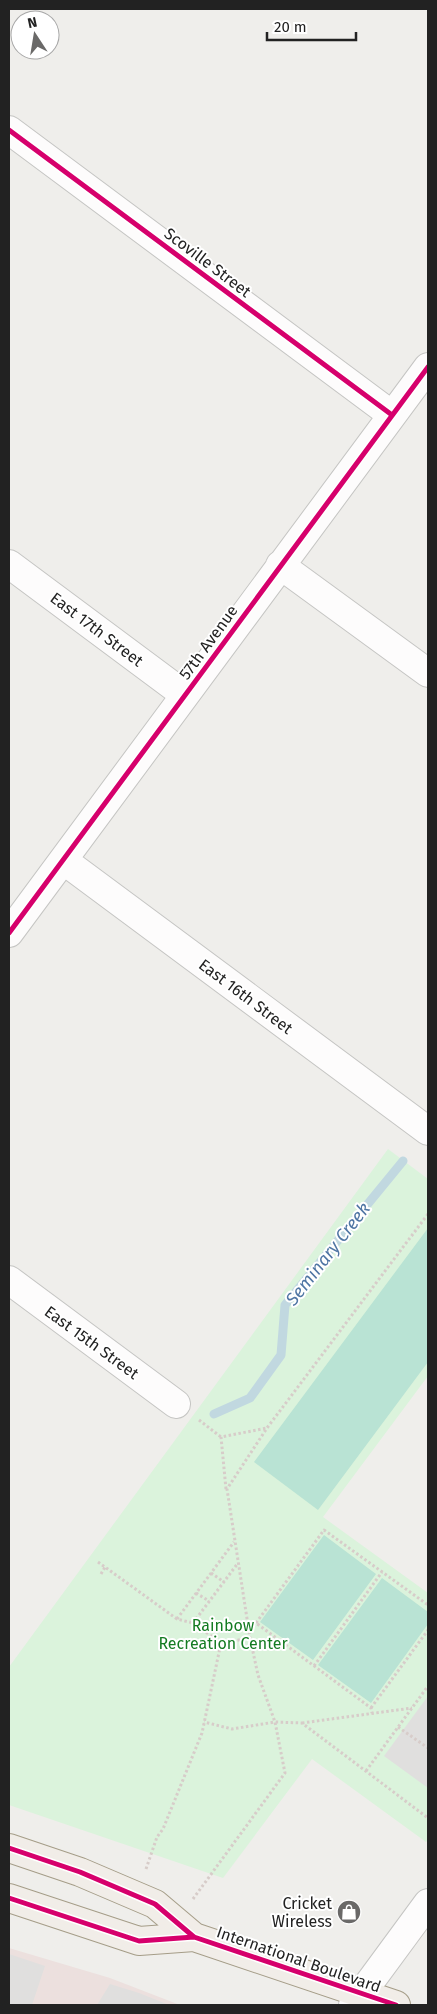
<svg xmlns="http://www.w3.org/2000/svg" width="437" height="2014" font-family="'Fira Sans',sans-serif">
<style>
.commercial{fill:#ece0de}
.park{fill:#dbf3dc}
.pitch{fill:#b9e3d4}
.parking{fill:#e0dfde}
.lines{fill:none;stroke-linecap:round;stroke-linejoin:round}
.stream{stroke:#c1d8e0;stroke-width:9}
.minor-casing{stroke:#c5c5c3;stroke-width:30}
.tertiary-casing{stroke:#c5c5c3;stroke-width:30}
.primary-casing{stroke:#a59d88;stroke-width:30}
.path{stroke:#d7ccc9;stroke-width:3;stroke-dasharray:2.5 2.5;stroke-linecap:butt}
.minor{stroke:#fdfcfc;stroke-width:28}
.tertiary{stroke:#fdfcfc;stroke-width:28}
.primary{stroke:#f1ede8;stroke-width:28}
.cycleway-casing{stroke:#fff;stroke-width:8}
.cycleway{stroke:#d6006c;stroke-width:5}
.labels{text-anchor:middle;stroke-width:4;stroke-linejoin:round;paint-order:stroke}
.street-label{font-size:16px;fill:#222;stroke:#fff}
.park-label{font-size:16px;fill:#147b22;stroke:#fff}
.poi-label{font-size:16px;fill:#222;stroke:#fff;text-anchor:end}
.water-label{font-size:18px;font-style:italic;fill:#5076a4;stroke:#fff}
</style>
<rect width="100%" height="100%" fill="#efeeeb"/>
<path class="commercial" d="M9,1948L110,1978L180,2005H9Z"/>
<path class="park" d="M388,1149L428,1179V1376L323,1517L428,1593V1840L426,1842L312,1759L223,1878L9,1805V1667Z"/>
<path class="pitch" d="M428,1228V1362L318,1510L254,1462Z
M324,1535L376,1574L313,1660L260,1622Z
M382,1578L428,1612V1624L371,1703L318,1665Z"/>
<path class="parking" d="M428,1696V1788L384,1756Z
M9,1954L45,1966L32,2005H9Z
M110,1984L139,1993L169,2005H97Z"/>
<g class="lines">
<path class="stream" d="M214,1414L250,1398L281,1355L285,1305L403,1161"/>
<g class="minor-casing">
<path id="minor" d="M9,130L392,415
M9,564L185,695
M280,565L428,673
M63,860L428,1131
M9,933L428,367
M9,1280L176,1404"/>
</g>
<g class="tertiary-casing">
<path id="tertiary" d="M353,2005L428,1903"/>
</g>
<g class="primary-casing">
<path id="primary" d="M9,1848L80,1872L155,1904L194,1937L396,2005
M9,1898L139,1941L194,1937"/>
</g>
<path class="path" d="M428,1214L267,1428L227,1489L250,1638L258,1675L275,1722L302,1723L428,1818
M199,1420L221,1437
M226,1489L221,1437L267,1428
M98,1562L177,1619L193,1623L221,1643L250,1638
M211,1573L224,1582
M101,1574L105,1567
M196,1593L209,1601
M177,1619L234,1542
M193,1623L238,1563
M256,1623L324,1530L428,1605
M248,1625L256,1623L371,1708L372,1713
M314,1666L382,1572
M371,1708L428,1630
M302,1723L412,1708
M398,1727L428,1748
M366,1771L428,1686
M146,1869L157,1837L163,1829L202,1733L221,1643
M193,1899L285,1773L275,1722L232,1729L204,1722"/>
<use href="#minor" class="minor"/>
<use href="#tertiary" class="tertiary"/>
<use href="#primary" class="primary"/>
<g class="cycleway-casing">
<path id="cycleway" d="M9,130L392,415
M9,933L428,367
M9,1848L80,1872L155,1904L194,1937L396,2005
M9,1898L139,1941L194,1937"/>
</g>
<use href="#cycleway" class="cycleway"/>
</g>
<defs>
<g id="shop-disc" transform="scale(1.25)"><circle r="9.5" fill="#6a6968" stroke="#fff"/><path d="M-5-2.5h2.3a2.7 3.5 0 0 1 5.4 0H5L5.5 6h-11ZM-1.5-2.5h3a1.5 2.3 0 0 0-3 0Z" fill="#fff"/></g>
</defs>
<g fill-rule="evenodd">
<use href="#shop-disc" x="349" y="1912"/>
</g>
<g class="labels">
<g class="street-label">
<text transform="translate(208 262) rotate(37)" y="6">Scoville Street</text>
<text transform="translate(97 629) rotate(37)" y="6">East 17th Street</text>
<text transform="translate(208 642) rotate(-54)" y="6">57th Avenue</text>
<text transform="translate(246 996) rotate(37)" y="6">East 16th Street</text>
<text transform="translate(92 1342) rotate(36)" y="6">East 15th Street</text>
<text transform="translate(299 1959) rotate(19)" y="6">International Boulevard</text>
</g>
<g class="park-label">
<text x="223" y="1631">Rainbow<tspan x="223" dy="18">Recreation Center</tspan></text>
</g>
<g class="poi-label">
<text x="332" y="1909">Cricket<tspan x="332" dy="18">Wireless</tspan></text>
</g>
<g class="water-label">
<text transform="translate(328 1254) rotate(-52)" y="6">Seminary Creek</text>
</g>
</g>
<rect width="437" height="2014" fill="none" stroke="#222222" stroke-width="20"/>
<g transform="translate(35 35) rotate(348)"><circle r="24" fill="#ffffff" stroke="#a7a7a7"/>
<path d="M0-4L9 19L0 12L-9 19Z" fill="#6a6968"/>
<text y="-8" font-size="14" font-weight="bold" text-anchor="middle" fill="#222222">N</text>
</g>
<path d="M267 32v8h89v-8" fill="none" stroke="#222222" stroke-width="2.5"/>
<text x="274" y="32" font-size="15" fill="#222222" stroke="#ffffff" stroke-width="4" paint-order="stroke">20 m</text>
</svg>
